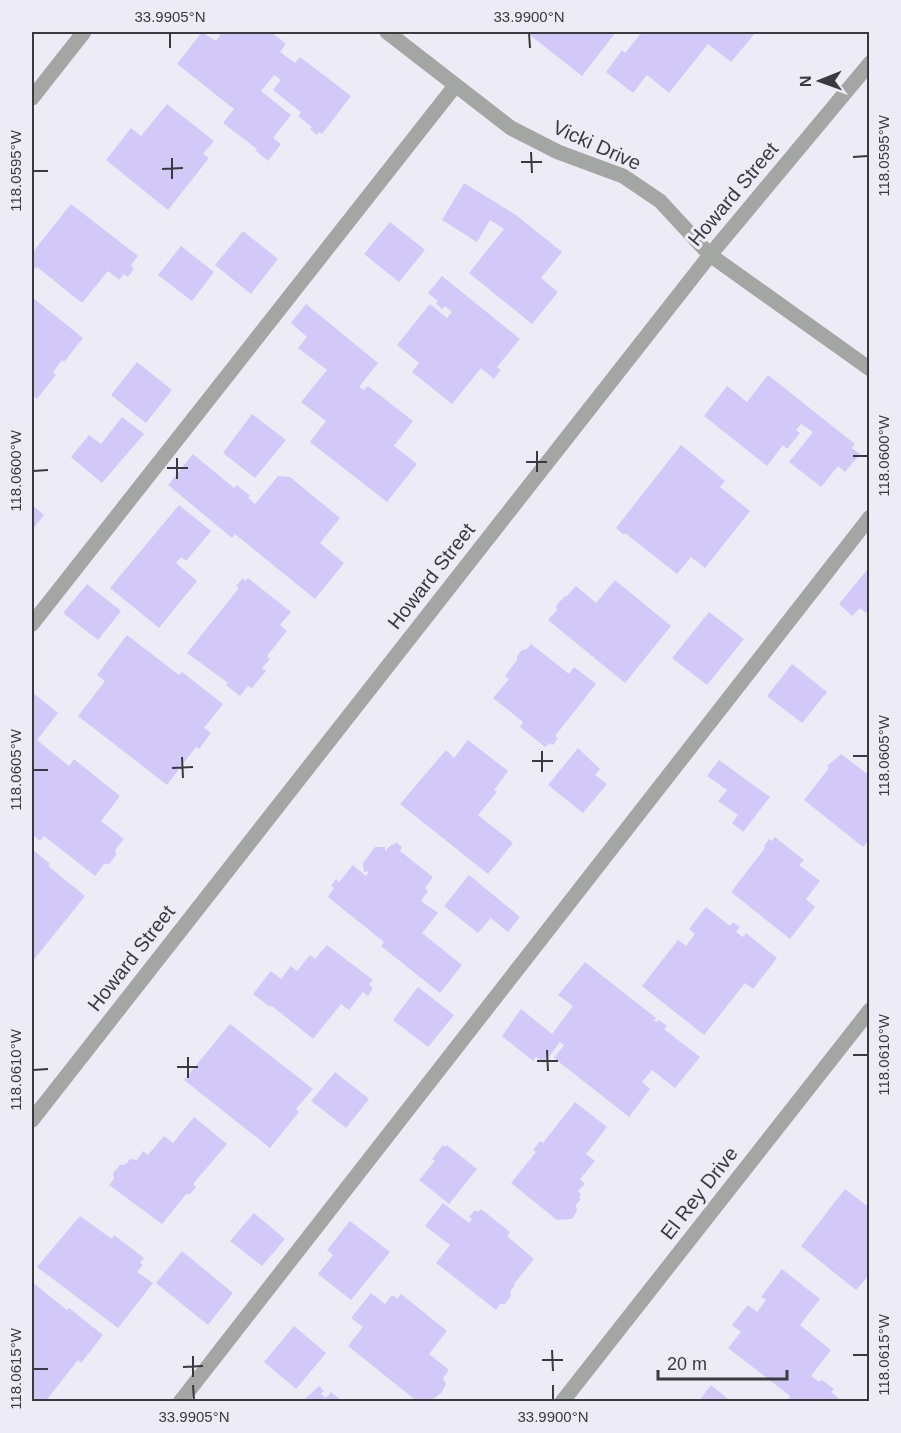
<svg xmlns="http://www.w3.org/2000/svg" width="901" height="1433" font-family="Helvetica,sans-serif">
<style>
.building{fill:#d3c9f9}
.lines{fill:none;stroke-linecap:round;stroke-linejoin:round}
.service{stroke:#a3a6a2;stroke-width:15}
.minor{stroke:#a3a6a2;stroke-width:15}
.ticks{fill:none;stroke:#3a3a3e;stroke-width:2}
.labels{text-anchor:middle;stroke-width:6;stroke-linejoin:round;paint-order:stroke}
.street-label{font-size:20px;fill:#3a3a3e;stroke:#edebf5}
.neatline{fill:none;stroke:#3a3a3e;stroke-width:2}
.ticks-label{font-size:15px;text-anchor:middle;fill:#3a3a3e}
</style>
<rect width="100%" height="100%" fill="#edebf5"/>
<path class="building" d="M202,32L216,41L220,35V32H271L286,44L280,52L295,63L300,57L351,96L322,134L319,132L317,135L310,129L312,127L298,116L301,112L273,90L281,80L274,75L261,91L291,115L273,138L281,144L268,161L255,150L257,149L223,123L234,109L177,64Z
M526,32H616L582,76Z
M642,32H756L731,62L708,44L669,93L647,75L633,93L606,72L622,50L625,53Z
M167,104L214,141L203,154L209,158L202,167L168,210L106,160L131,128L141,136Z
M464,183L516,215L562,252L541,278L558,292L532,324L469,273L504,229L490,220L477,242L442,220Z
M71,204L138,256L131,265L134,269L128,277L124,274L119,280L108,271L82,303L37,267L36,269L32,266V253Z
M390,222L425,250L399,282L364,254Z
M243,231L278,259L251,294L215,265Z
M181,246L214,272L192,301L158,275Z
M442,276L520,339L497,367L501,370L494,379L481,368L452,404L412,372L419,363L397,345L430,304L447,318L452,312L445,306L442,309L436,303L438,301L428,293Z
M32,297L83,338L64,362L62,360L53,372L56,375L37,399L33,396L32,398Z
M306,304L378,363L359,387L364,390L368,386L413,421L394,446L417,464L387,502L310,442L326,421L301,402L327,370L298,348L307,337L291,323Z
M137,362L172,390L146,423L111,395Z
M768,375L855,444L852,448L860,454L845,472L838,466L821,487L789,462L813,432L801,424L796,430L800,433L787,449L783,445L767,466L704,416L727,386L747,402Z
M252,414L286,440L255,478L223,453Z
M122,417L144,434L102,483L71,457L89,435L101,444Z
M681,445L725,481L720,487L750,511L705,568L691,557L677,574L625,533L624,535L616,528Z
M193,454L234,488L237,485L250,496L248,498L255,504L278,476L290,477L340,518L320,543L344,563L315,599L235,534L232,538L168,485Z
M32,505L44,515L32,530Z
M179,505L211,531L186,561L181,557L176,563L197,581L159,628L110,588Z
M867,570L870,573V616L860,608L852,616L839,604Z
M243,578L245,581L248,578L291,612L280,625L287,631L267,656L270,659L262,668L266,671L252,688L248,686L240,696L226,685L228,683L187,653L239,588L236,586Z
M615,580L671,626L625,683L548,620L557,610L556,606L564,597L567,596L576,586L596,603Z
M87,584L121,611L98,640L63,613Z
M709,612L744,639L707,685L672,658Z
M127,635L179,675L182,672L223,704L204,728L211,733L199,749L196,747L167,785L78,716L105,681L97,675Z
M531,644L569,674L574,667L596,684L555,736L558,738L553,745L549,743L545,747L520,727L523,722L493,698L509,679L505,676L517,660V656L522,650L527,649Z
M792,664L827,692L802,723L767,696Z
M32,692L58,713L37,740L69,766L74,759L120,796L101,821L124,839L115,850L116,855L109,864H104L95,876L44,836L40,841L32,834Z
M468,740L508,771L494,790L497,792L478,815L513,843L488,874L400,804L446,750L454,758Z
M578,748L600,769L595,775L607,784L583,813L548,785Z
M841,754L870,776V839L863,847L804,800L829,768L827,766Z
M719,760L770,797L743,832L732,823L738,815L718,801L727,790L707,776Z
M775,837L804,860L799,865L820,881L806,899L815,907L790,939L731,892L765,848L764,846L769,839L772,841Z
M396,842L402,847L400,851L433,877L425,888L428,891L421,901L438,913L422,933L462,965L440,993L381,946L384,942L328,897L334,888L331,886L336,879L339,882L353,865L366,876L369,871L364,872L363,863L375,847H385V851L392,844L394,845Z
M32,849L50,864L48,866L85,896L32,962Z
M469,875L520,917L508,932L491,918L478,933L444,906Z
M706,907L730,926L733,922L740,927L736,932L743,937L746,933L777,958L753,989L745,983L704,1035L642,986L678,940L686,946L695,934L689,929Z
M327,945L373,980L369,985L373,988L368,996L363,992L349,1010L341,1004L313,1039L272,1006L270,1007L253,994L271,971L281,979L291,966L297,971L310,955L315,959Z
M585,962L656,1018L654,1021L657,1022L659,1020L667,1026L664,1029L700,1057L675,1088L652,1070L642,1082L650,1089L629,1117L554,1058L564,1045L560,1042L544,1063L536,1057L533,1061L502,1036L521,1009L552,1034L573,1006L558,995Z
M418,987L454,1015L428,1047L393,1020Z
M230,1024L313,1089L296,1109L299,1112L270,1148L184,1080Z
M335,1072L369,1099L346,1128L311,1101Z
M575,1102L607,1127L586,1154L595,1161L580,1179L585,1184L578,1191L581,1194L579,1197L581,1199L576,1205L577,1211L572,1219L557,1220L511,1183L536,1152L533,1150L540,1141L543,1143Z
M194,1117L227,1144L193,1184L196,1187L189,1195L187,1193L162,1224L109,1185L114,1179L113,1173L120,1165L126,1164L130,1159L137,1160L143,1151L148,1155L164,1136L173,1143Z
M443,1145L445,1147L447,1145L477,1169L449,1204L419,1180L435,1161L432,1159Z
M845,1189L870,1208V1274L856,1290L801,1246Z
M443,1203L469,1223L472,1219L469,1217L475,1210L478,1212L481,1209L510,1232L507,1236L534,1259L514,1284L515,1285L510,1292L511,1296L505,1304H500L496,1310L436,1263L450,1245L425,1226Z
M254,1213L285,1239L262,1266L230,1241Z
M80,1216L112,1239L114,1235L144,1258L140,1263L143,1265L137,1272L153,1283L118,1328L37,1267Z
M350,1221L390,1252L351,1300L318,1274L333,1255L327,1250Z
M182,1251L233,1293L208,1325L156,1283Z
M782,1269L820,1299L800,1325L831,1350L811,1376L819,1382L822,1380L834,1389L831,1392L843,1402H786L790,1396L728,1348L741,1332L732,1325L748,1305L757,1312L766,1300L761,1297Z
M32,1282L67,1310L69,1308L103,1335L81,1363L78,1360L45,1402H32Z
M371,1293L385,1304L392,1295L397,1299L401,1294L447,1331L429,1354L449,1370L443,1378L446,1384L442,1392L435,1398L418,1402L348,1346L363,1327L351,1318Z
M294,1326L326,1353L296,1389L264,1362Z
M711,1385L732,1402H698Z
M319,1386L324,1391L321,1394L326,1398L331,1392L344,1402H308L305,1399Z"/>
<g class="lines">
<path class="service" d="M32,624L455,86
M180,1402L870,517"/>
<path class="minor" d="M387,32L511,128L558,152L623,176L660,201L710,255L870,369
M32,98L84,32
M32,1120L710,255L870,63
M562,1402L870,1010"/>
</g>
<path class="ticks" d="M170,33V48M529,33L530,48M531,152L532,173M853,157L868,156M172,158V179M521,162H542M162,169L183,168M33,171H48M537,451V472M853,456H868M177,458V479M526,462H547M167,468H188M33,471L48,470M542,751V772M853,756H868M182,757L183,778M532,761H553M172,768L193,767M33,770H48M547,1050L548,1071M853,1055H868M188,1057V1078M537,1061H558M177,1067H198M33,1070L48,1069M552,1350L553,1371M853,1355H868M193,1356V1377M542,1360H563M183,1367L203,1366M33,1369H48M193,1385L194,1400M553,1385V1400"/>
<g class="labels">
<g class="street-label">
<text transform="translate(597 145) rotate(24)" y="7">Vicki Drive</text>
<text transform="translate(733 194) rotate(-50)" y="7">Howard Street</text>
<text transform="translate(431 576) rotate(-52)" y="7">Howard Street</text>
<text transform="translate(131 958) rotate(-52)" y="7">Howard Street</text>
<text transform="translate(699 1193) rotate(-52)" y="7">El Rey Drive</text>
</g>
</g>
<rect width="901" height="1433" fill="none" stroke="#edebf5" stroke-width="66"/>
<g transform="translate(820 81) rotate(269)" stroke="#edebf5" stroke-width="4.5" paint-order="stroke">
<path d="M0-4.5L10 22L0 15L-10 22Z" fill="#3a3a3e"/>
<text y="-9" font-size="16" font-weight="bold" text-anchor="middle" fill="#3a3a3e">N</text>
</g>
<path d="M658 1370v9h129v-9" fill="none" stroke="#3a3a3e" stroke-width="3"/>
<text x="667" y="1370" font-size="18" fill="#3a3a3e" stroke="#edebf5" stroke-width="4.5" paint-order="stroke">20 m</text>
<rect x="33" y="33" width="835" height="1367" class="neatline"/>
<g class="ticks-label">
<text x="170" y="22">33.9905°N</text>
<text x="529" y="22">33.9900°N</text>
<text transform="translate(884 156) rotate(-90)" y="5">118.0595°W</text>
<text transform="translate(16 171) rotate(-90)" y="5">118.0595°W</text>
<text transform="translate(884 456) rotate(-90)" y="5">118.0600°W</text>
<text transform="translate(16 471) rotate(-90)" y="5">118.0600°W</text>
<text transform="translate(884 756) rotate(-90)" y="5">118.0605°W</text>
<text transform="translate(16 770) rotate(-90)" y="5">118.0605°W</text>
<text transform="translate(884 1055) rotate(-90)" y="5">118.0610°W</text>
<text transform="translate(16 1070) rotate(-90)" y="5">118.0610°W</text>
<text transform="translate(884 1355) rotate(-90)" y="5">118.0615°W</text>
<text transform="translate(16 1369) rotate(-90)" y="5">118.0615°W</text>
<text x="194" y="1422">33.9905°N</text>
<text x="553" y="1422">33.9900°N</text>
</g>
</svg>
